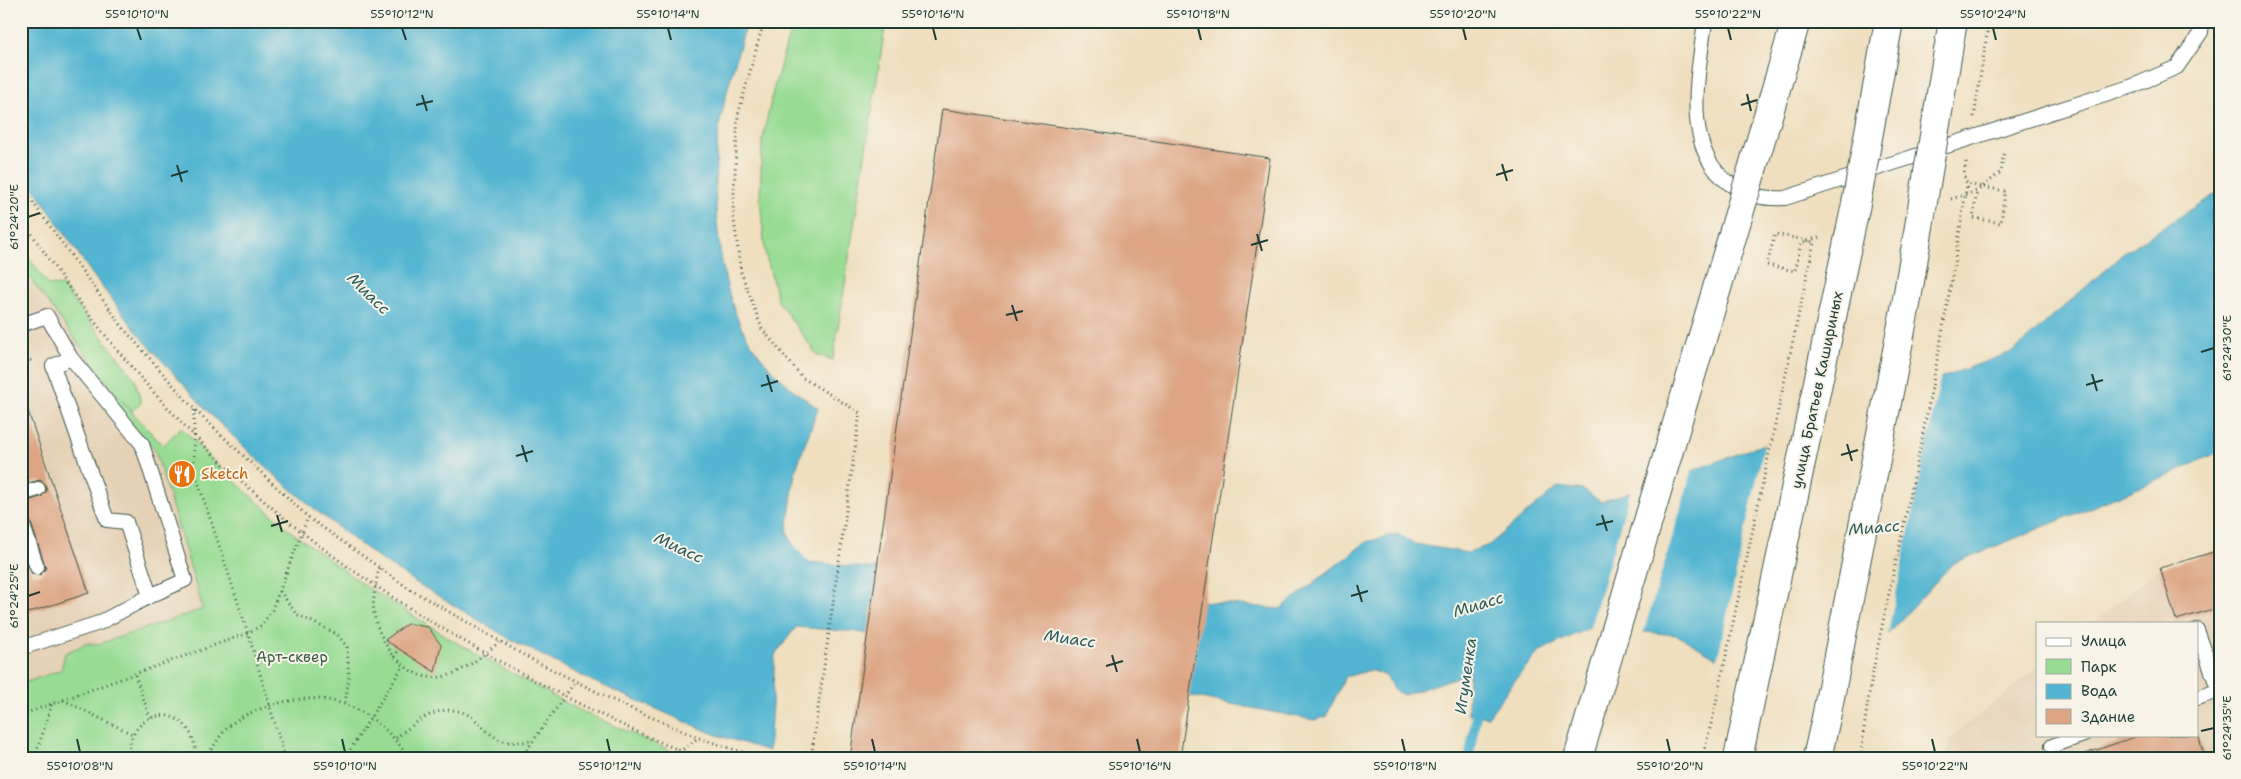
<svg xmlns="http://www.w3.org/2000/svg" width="2241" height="779" font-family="'Shantell Sans',sans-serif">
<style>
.built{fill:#e5d1b6}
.green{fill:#98dc94;stroke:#5c8c64}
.water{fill:#53b5d2;stroke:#397983}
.pier{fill:#efdfbf}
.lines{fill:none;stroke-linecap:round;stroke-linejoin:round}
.stream{stroke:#53b5d2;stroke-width:9}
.building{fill:#dda584}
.service-casing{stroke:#3e5549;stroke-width:16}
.primary-casing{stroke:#3e5549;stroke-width:30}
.path{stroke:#3e5549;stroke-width:3;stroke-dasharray:1 4;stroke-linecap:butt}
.service{stroke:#fff;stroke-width:14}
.primary{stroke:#fff;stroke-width:28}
.primary-bridge-casing{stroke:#3e5549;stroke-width:30;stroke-linecap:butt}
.path-bridge{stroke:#3e5549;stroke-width:3;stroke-dasharray:1 4;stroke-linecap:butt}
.primary-bridge{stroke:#fff;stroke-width:28}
.ticks{fill:none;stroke:#1f3d34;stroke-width:2}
.labels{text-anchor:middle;stroke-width:4;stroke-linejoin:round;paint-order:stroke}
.street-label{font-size:15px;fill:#1f3d34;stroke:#f7f3e8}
.food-label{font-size:15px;fill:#c56008;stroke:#f7f3e8;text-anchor:start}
.park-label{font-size:15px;fill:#375d47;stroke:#f7f3e8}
.water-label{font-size:16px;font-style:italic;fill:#2c5b5c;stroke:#f7f3e8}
.neatline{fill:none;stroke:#1f3d34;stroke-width:2}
.ticks-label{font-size:12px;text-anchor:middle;fill:#1f3d34}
</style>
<rect width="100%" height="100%" fill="#f7f3e8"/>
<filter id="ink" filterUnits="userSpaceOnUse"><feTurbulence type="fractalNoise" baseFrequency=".02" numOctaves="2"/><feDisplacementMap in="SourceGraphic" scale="10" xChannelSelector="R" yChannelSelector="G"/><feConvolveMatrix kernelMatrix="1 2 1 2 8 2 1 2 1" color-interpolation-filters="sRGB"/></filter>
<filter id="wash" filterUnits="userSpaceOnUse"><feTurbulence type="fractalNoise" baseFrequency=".0096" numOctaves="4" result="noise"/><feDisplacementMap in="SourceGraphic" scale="20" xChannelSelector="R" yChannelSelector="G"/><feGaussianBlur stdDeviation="1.12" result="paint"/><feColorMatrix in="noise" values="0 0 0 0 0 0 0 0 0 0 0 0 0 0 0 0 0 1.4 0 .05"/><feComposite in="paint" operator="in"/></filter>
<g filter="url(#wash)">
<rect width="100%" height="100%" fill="#efdfbf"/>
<path class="built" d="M21,266L111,388L163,446L182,507L173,511L203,609L99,645L88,643L65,653L61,670L21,684Z
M2220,551V758H1945L1950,738L2037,668V735H2197V623H2093L2160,568Z"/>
<path class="green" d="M793,21H886L833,360L817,355L778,301L765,252L760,198L762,142L773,91Z
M21,226L29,238L24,251L48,285L62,286L135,379L141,403L132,411L111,388L21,266Z
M116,394L163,446L181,427L225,473L293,533L364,585L462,646L579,710L687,758H21V684L61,670L65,653L88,643L99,644L203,609L155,450L119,411L114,399Z"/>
<path class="water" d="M21,21H747C738,53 728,84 721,117C710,174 715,273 741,326C758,360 786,387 818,408L795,472L787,532L795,548L808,562L1280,609L1366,542L1397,534L1415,544L1468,553L1489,545L1558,487L1584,490L1601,502L1697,469L2014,351L2125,252L2220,191V451L2168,476L1952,564L1874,649L1729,665L1677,635L1591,627L1540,651L1519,675L1488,717L1468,714L1469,673L1404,695L1394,690L1386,676L1371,670L1345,677L1326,717L1314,720L858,632L796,627L775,655L769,751L714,734L592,681L508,638L415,582L377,557L318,512L263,465L208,412L141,337L92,274L21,169Z"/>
<path class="pier" d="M1941,375L1887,638L1875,652L1782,684L1728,667L1717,661L1765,441Z
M1693,468L1643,634L1592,629L1589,631L1631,489Z"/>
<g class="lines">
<path class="stream" d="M1469,758L1478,706"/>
</g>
<g id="blocks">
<path class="building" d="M942,109L1270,158L1180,758H850Z
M25,402L89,593L21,615V548L32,574L40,575L46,568L29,517L26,513L21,511V503L41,497L47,491L44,483L40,480L21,485V403Z
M2220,550V607L2176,620L2160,568Z
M407,624L428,627L441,645L435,672L385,640Z
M2140,735H2198L2205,758H2086L2085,754Z"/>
</g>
</g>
<g filter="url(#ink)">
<use href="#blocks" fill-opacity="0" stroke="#3e5549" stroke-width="1"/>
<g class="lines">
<g class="service-casing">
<path id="service" d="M1705,21C1699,73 1680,148 1730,184C1748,196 1763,199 1785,198L2133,86L2177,67L2201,32L2202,21
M21,325L47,316L71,358
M21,494L38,489
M21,520L37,567
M2197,630L2220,694
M21,648L99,623L150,596L126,522L107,520L53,366L71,358L142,444L185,580L150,596
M2197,698L2218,691
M2052,746L2084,735"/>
</g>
<g class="primary-casing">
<path id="primary" d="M1817,758L1826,718"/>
</g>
<path class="path" d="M764,21L738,115L733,212L741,272L762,329L803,378L860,413L811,758
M1974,117L1989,21
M1966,162L1964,175L1967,184L2005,191L2001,223L1973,218L1977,191
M21,186L124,329L194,409L308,517L408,588L529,658L623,705L699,738L760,758
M1951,199L1977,191L2001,172L2004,151H2005
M21,217C95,334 194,448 303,533C372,587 446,633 523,674C580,705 639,735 699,758
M21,356L34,362
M194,410V470L248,633L285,758
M379,568C376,583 372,599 374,614C379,643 407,683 441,677C461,674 484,655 499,642
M280,591L296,614L337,634L347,647L349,678L345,703
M394,657L399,649
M135,675L150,718
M63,700L132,734
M21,715L248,633L262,625L272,610L308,517
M396,738C416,722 443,699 470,716C481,723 488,735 501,740C509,744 522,742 532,741
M35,758L52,703
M130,758C124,723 165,700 187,728C194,737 195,748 197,758
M206,758C215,744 223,729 237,720C247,713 261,709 272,705C330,687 376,709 409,758
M345,758L403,666
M521,758L575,682
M671,758L698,738
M1702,758L1713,717L1814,242L1775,234L1767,265L1795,271L1801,243L1820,237"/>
<use href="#service" class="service"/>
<use href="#primary" class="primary"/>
<g class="primary-bridge-casing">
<path id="primary-bridge" d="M1826,718L1907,299L1953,21
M1578,758L1796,21
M1738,758L1856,204L1889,21"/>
</g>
<path class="path-bridge" d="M1861,758C1868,677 1889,598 1905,519C1929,408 1950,296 1967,184"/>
<use href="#primary-bridge" class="primary-bridge"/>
</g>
</g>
<path class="ticks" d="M137,28L141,40M402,28L406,40M668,28L671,40M933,28L936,40M1198,28L1201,40M1463,28L1466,40M1728,28L1731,40M1993,28L1996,40M1747,94L1751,111M422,95L427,111M416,105L433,101M1741,105L1757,100M1502,164L1507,181M177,165L182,182M1496,175L1513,170M171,176L188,171M28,217L40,213M1257,234L1262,251M1251,245L1268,240M1012,305L1017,321M1006,315L1023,311M2201,352L2214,348M2092,374L2097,391M767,375L772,392M2086,385L2103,380M761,386L778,381M1847,444L1852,461M522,445L527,462M1841,455L1858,450M516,456L533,451M277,515L282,532M1602,515L1607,531M1596,525L1613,521M271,526L288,521M1357,585L1362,602M28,596L40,592M1351,596L1368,591M1112,655L1117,672M1106,666L1123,661M2201,731L2214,728M77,739L80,752M342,739L345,752M607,739L610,752M872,739L875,752M1137,739L1140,752M1402,739L1405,752M1667,739L1670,752M1932,739L1935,752"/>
<defs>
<g id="restaurant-disc" transform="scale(1.4375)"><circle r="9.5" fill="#e8710a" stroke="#f7f3e8"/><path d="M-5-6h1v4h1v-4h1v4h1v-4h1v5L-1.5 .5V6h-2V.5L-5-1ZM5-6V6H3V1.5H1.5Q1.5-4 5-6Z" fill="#fff"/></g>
</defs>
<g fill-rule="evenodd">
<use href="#restaurant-disc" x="182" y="474"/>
</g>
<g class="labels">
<g class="street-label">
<text transform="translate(1817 390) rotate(-78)" y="5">улица Братьев Кашириных</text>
</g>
<g class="food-label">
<text x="201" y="479">Sketch</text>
</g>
<g class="park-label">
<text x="292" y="662">Арт-сквер</text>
</g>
<g class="water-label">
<text transform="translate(369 293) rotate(44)" y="6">Миасс</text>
<text transform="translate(1874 527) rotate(-5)" y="6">Миасс</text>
<text transform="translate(679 547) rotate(25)" y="6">Миасс</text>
<text transform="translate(1478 604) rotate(-17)" y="6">Миасс</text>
<text transform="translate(1070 638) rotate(8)" y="6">Миасс</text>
<text transform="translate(1465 676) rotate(-82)" y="6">Игуменка</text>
</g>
</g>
<rect width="2241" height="779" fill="none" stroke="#f7f3e8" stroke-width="55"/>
<rect x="2036" y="622" width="162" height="115" fill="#f7f3e8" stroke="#a1aaa0"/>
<rect x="2046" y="638" width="25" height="8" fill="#ffffff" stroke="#a1aaa0"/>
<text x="2081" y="646" font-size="15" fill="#1f3d34">Улица</text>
<rect x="2046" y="659" width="25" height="15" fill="#98dc94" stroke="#a1aaa0"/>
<text x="2081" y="672" font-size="15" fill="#1f3d34">Парк</text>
<rect x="2046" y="684" width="25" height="15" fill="#53b5d2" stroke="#a1aaa0"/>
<text x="2081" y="696" font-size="15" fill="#1f3d34">Вода</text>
<rect x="2046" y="709" width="25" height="15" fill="#dda584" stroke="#a1aaa0"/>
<text x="2081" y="722" font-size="15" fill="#1f3d34">Здание</text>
<rect x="28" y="28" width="2186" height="724" class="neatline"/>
<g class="ticks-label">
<text x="137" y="18">55°10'10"N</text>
<text x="402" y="18">55°10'12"N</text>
<text x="668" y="18">55°10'14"N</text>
<text x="933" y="18">55°10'16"N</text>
<text x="1198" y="18">55°10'18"N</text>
<text x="1463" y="18">55°10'20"N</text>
<text x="1728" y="18">55°10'22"N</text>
<text x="1993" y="18">55°10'24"N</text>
<text transform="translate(14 217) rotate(-90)" y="4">61°24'20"E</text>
<text transform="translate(2227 348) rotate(-90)" y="4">61°24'30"E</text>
<text transform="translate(14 596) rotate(-90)" y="4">61°24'25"E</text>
<text transform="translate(2227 728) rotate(-90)" y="4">61°24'35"E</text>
<text x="80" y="770">55°10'08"N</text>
<text x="345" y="770">55°10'10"N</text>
<text x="610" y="770">55°10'12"N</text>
<text x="875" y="770">55°10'14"N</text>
<text x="1140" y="770">55°10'16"N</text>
<text x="1405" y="770">55°10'18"N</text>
<text x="1670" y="770">55°10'20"N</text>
<text x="1935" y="770">55°10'22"N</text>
</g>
</svg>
